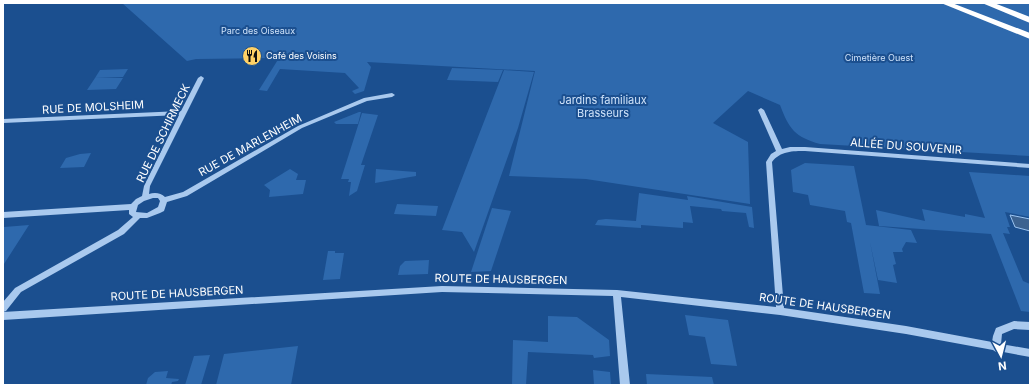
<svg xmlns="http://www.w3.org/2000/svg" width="1033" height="388" font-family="Inter,sans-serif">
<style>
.green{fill:#2e69ad}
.water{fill:#3c6290;stroke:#9cc4f0}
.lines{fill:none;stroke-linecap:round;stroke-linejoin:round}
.minor{fill:#a9c9ee;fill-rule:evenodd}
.highway{fill:#fff;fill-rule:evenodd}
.labels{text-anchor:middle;stroke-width:4;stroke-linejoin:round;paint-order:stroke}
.far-park-label{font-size:9px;fill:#cfe3fa;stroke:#1b4f8f}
.far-poi-label{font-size:9px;fill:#fff;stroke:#1b4f8f;text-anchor:start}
.park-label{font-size:11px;fill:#cfe3fa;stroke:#1b4f8f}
.street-label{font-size:11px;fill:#fff;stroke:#1b4f8f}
</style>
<rect width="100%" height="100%" fill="#1b4f8f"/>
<path class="green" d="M122,3H1028L1030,4V156L820,144C795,137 789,129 780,105L748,91L713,123L748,142L750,204L586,179L509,176L535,71L367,62L371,67L364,91L355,94L352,91L359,88L345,73L280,69L267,91L259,90L279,58L196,59L187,61Z
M452,68L503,70L498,82L447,80Z
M128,69L123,77L95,78L100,70Z
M504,70L534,72L518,128L474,252L462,232L442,230Z
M95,78H123L116,89L87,90Z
M359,112H361L358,124H336L334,122Z
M362,113L378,115L361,165H365L357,191L349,196L351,182H348L349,179H341Z
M91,153L84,167L60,168L66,158L80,154Z
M805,163L854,166L866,225L911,230L917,243L906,242L902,249L903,252H893L896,264L893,265L897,283L878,280L870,242L880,294L864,293L851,223L847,222L845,211L810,205L808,195L793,192L791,170Z
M290,169L298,174L296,180H306L303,194L269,197L270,190L264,185Z
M376,169L416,172V176L375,183Z
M969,172L1030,176V217L1005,212L1010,227H1007L1010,234L1003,233L1023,281L1030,284V312L1021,311L991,234L879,226L876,210L925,221L922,209L965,217V214L985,218Z
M639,193L688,200L687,196L752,207L754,228L749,227L746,213L722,211L721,209L690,206L693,223L683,222V228L641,225V228L595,225L598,220L606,219L636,221Z
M397,204L438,206L436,216L394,214Z
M492,208L511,211L491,271L471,272Z
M29,225L4,264H3L4,227Z
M328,251H335V253H344L340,279L323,280Z
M429,260L428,274L398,275L400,266L405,261Z
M685,315L728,320L737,366L711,364L705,337L689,335Z
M548,316L577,317L609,340L610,356L594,358L593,355L528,352L526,385H512L513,340L548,342Z
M298,346L291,385H216L224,354Z
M210,355L201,385H185L194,356Z
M593,370L610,372L611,385H594Z
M168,371L166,378L179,379L178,381L172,382L171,385H146L148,378L155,372Z
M646,374L712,377L714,385H647Z"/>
<path class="water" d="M1010,215L1030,219V231L1015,227Z"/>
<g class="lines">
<path class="minor" d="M201,76L204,78L150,186L149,194C155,192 161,193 165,197L183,192L298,126L364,98L392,93L395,95L392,97L367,101L302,128L187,196L167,202L164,211L160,213L147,218H140L124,234L21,292L6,311L3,312V302L15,288L118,230L133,217L129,214V210L3,218V212L131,204L136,199L142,196L144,186L179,115L3,123V119L181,111L198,78ZM153,198H158L160,201L158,207L147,213L136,212L138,205L144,201Z
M761,108L764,110L782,149L790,147H805L1030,164V168L805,151C793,151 780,151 772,162L784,308L906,326L992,342L993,336L996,328L1014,321L1030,322V330L1014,329L1002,334L1001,344L1030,349V357L998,351L996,352L993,350L906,334L780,315L621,297L630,385H620L613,296L442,292L3,320V312L442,286L617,290L776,307L766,162L771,154L776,151L758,110Z"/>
<path class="highway" d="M941,3H952L1030,33V39Z
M982,3H994L1030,17V23Z"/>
</g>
<defs>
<g id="restaurant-disc" transform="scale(1)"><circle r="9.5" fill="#ffd166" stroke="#1b4f8f"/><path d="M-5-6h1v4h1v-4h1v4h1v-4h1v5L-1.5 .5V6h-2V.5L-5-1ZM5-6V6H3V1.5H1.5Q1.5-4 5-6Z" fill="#111"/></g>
</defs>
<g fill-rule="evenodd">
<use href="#restaurant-disc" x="252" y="56"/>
</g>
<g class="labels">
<g class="far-park-label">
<text x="258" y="34">Parc des Oiseaux</text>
<text x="879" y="61">Cimetière Ouest</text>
</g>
<g class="far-poi-label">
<text x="266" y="59">Café des Voisins</text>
</g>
<g class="park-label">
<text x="603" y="104">Jardins familiaux<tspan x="603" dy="13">Brasseurs</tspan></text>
</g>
<g class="street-label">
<text transform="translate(93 107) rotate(-3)" y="4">RUE DE MOLSHEIM</text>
<text transform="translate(163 133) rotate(-64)" y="4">RUE DE SCHIRMECK</text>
<text transform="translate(250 145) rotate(-29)" y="4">RUE DE MARLENHEIM</text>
<text transform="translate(906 146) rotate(4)" y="4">ALLÉE DU SOUVENIR</text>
<text transform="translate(501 279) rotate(1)" y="4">ROUTE DE HAUSBERGEN</text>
<text transform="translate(177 293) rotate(-3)" y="4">ROUTE DE HAUSBERGEN</text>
<text transform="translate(825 306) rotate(8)" y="4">ROUTE DE HAUSBERGEN</text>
</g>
</g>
<rect width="1033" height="388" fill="none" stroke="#ffffff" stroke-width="8"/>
<g transform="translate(1001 356) rotate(173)" stroke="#1b4f8f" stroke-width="3" paint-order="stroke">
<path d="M0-3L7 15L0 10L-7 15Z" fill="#ffffff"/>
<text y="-6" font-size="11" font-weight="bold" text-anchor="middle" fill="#ffffff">N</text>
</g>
</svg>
